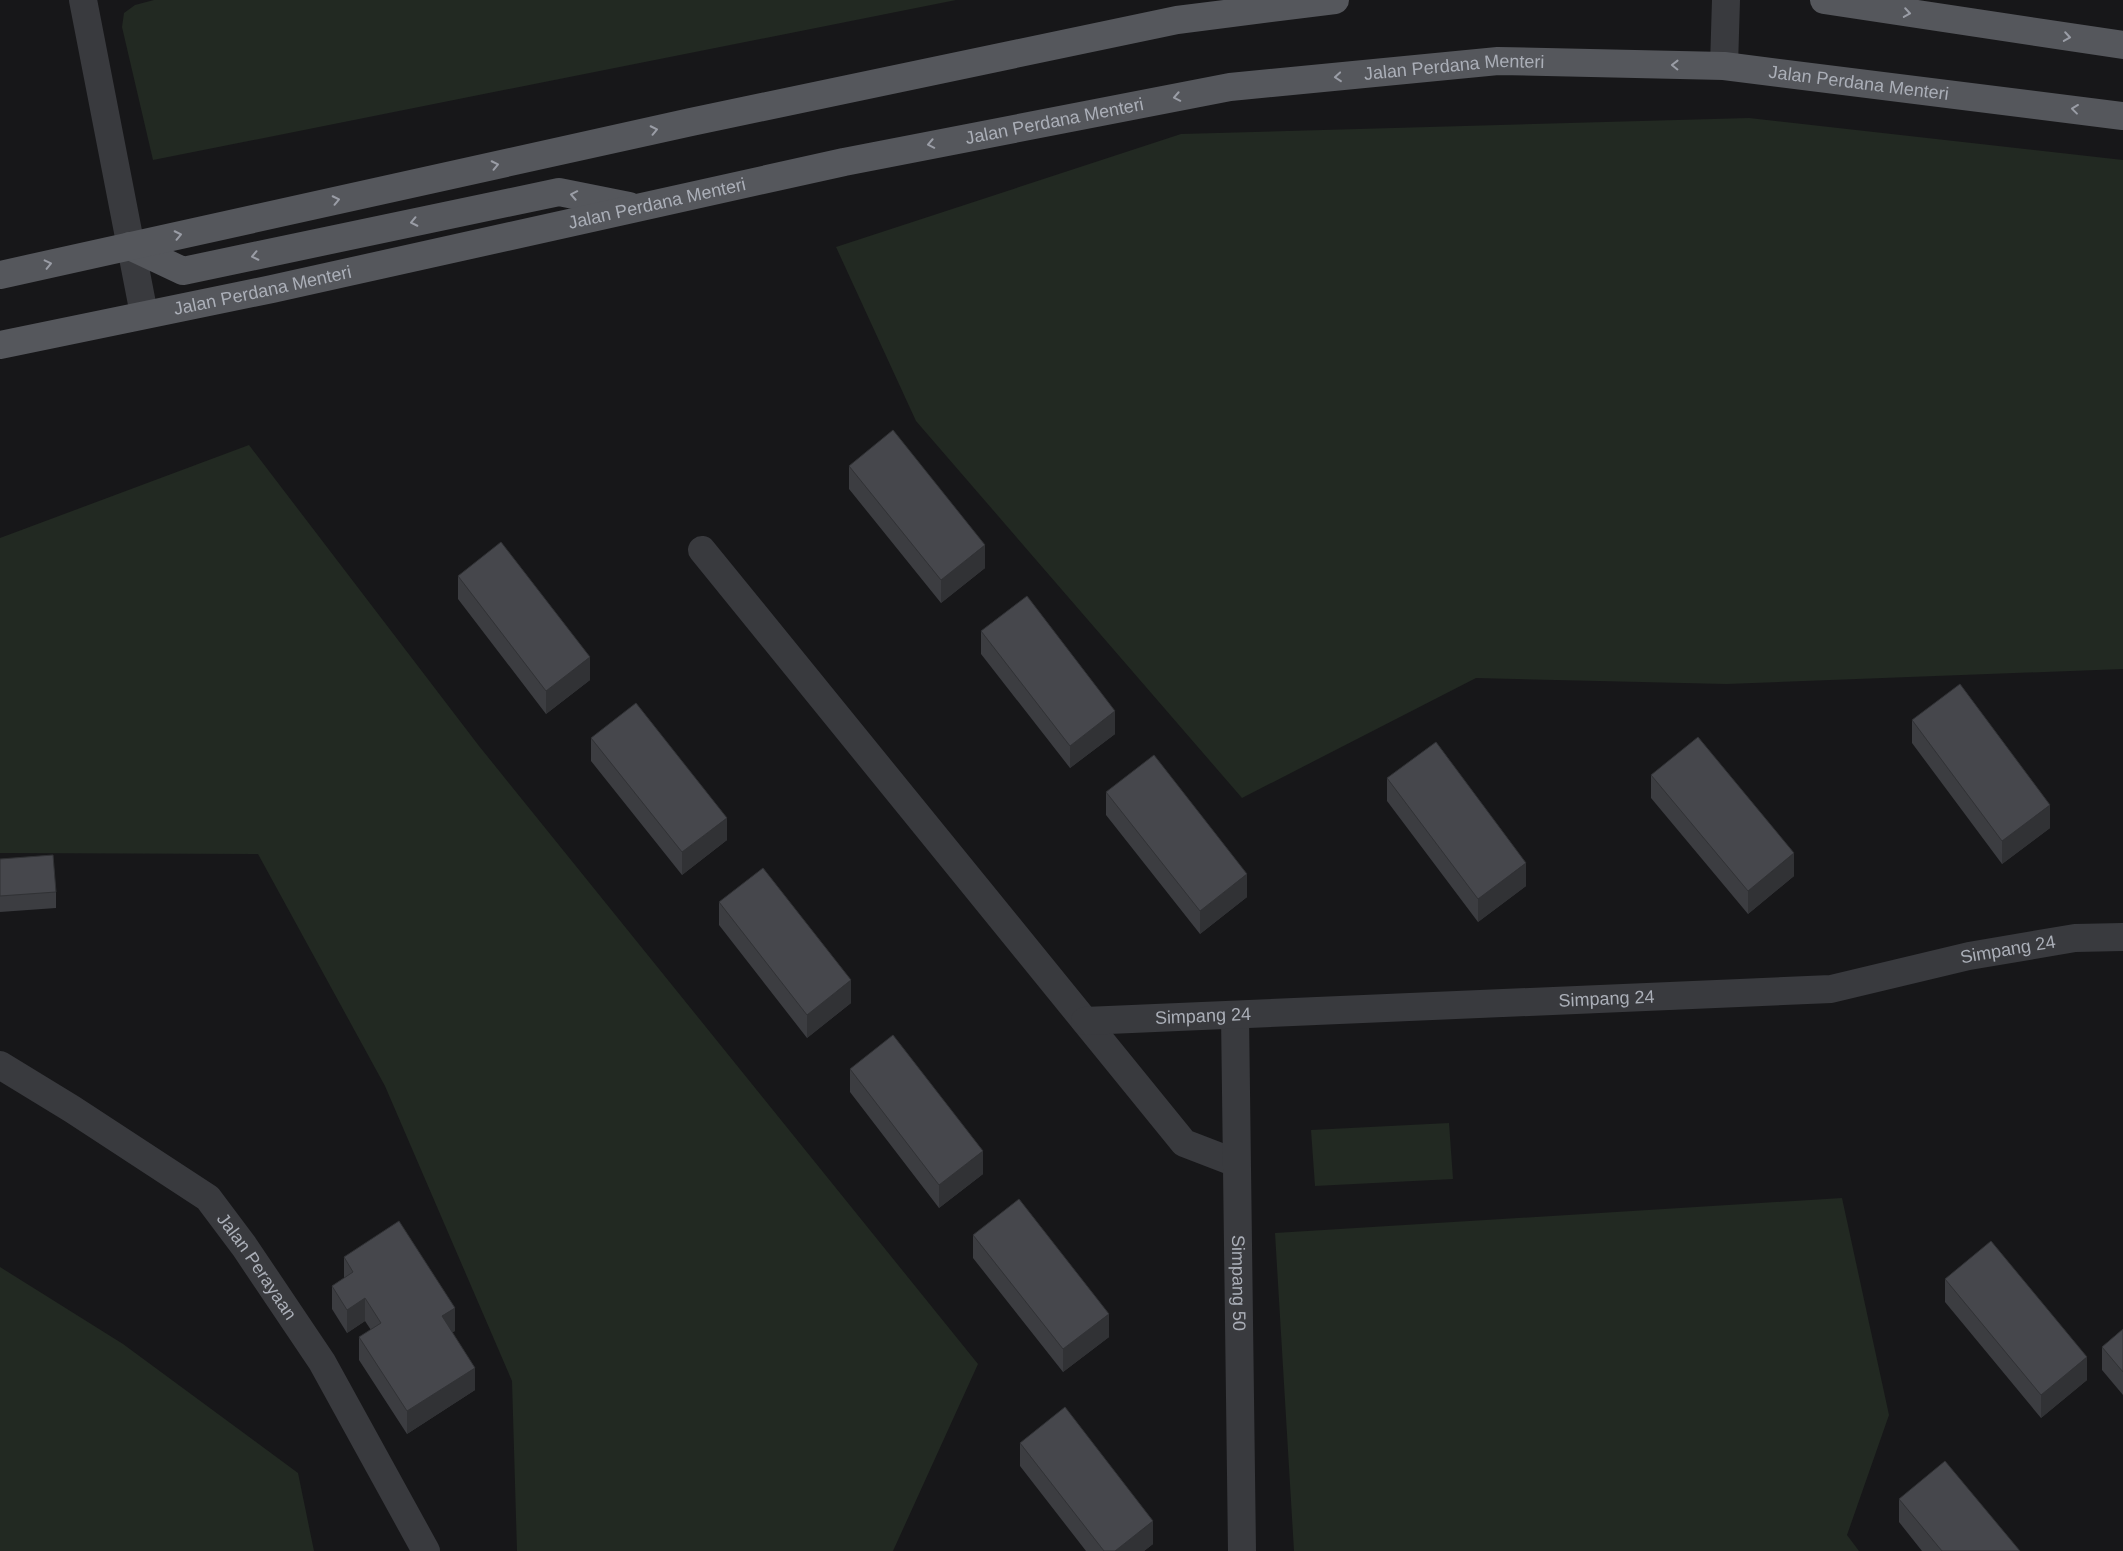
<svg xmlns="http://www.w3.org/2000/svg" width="2123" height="1551" font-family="Arial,sans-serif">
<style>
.green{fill:#222922}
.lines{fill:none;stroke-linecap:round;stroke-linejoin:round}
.minor{stroke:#393a3e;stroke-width:28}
.primary{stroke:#55575c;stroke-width:28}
.wall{fill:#3c3d41}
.shaded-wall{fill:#313235}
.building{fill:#46474c;stroke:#313235}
.oneway{stroke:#9a9da6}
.labels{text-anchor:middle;stroke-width:5;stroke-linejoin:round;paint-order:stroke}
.street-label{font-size:18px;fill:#abafb8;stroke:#121214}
</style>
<rect width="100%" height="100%" fill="#171719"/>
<path class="green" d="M154,0H956L153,160L122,27L124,13L135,5Z
M1749,118L2123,160V669L1726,684L1476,678L1242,798L916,421L836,247L1181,134Z
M249,445L479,746L978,1364L893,1551H517L512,1381L385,1086L258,854L0,853V538Z
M1449,1123L1453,1179L1315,1186L1311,1130Z
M1842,1198L1889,1415L1847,1535L1859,1551H1294L1275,1233Z
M0,1267L123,1344L298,1473L314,1551H0Z"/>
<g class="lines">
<g class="minor">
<path d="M83,0L144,314"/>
<path d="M1724,66L1726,0"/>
<path d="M702,550L1184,1143L1236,1163"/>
<path id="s1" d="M1235,1015L1242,1551"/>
<path id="s2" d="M1085,1021L1831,989L1969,956L2075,938L2123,937"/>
<path id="s3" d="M0,1065L72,1109L208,1198L244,1246L322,1362L426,1551"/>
</g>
<g class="primary">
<path d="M1824,0L2123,45"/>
<path d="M130,246L183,271L559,192L629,206"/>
<path d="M0,275L691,122L1177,20L1335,0"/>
<path id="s4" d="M0,345L272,289L844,162L1230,87L1498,61L1724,66L2123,116"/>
</g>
</g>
<path class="wall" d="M849,466L985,568L941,603L849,489Z
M458,576L590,680L546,714L458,599Z
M981,631L1115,734L1070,768L981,654Z
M1912,720L2050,828L2002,864L1912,743Z
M591,738L727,840L682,875L591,761Z
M1651,775L1794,876L1748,914L1651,798Z
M1387,778L1526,886L1478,922L1387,801Z
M1106,792L1247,897L1200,934L1106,815Z
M0,859L56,892V908L0,912Z
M719,902L851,1003L807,1038L719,925Z
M850,1069L983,1174L939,1208L850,1092Z
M973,1235L1109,1337L1063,1372L973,1258Z
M344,1257L455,1331L452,1332L475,1390L407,1434L359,1360V1337L371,1330L365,1321L347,1333L332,1309V1286L344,1278Z
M1945,1279L2087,1380L2041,1418L1945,1302Z
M2123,1329V1395L2102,1370V1347Z
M1020,1443L1153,1544L1144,1551H1086L1020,1466Z
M1899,1499L2020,1551H1922L1899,1522Z"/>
<path class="shaded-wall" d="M985,545V568L941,603V580Z
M590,657V680L546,714V691Z
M1115,711V734L1070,768V746Z
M2050,805V828L2002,864V841Z
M727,818V840L682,875V852Z
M1794,853V876L1748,914V891Z
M1526,863V886L1478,922V899Z
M1247,874V897L1200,934V911Z
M851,980V1003L807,1038V1015Z
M983,1151V1174L939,1208V1185Z
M365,1298V1321L347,1333V1310Z
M455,1308V1331L442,1339V1316Z
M1109,1314V1337L1063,1372V1349Z
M2087,1357V1380L2041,1418V1395Z
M475,1368V1390L407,1434V1411Z
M1153,1521V1544L1144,1551H1115Z"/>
<path class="building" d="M893,430L985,545L941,580L849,466Z
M501,542L590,657L546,691L458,576Z
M1027,596L1115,711L1070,746L981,631Z
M1960,684L2050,805L2002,841L1912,720Z
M636,703L727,818L682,852L591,738Z
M1698,737L1794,853L1748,891L1651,775Z
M1436,742L1526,863L1478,899L1387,778Z
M1154,755L1247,874L1200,911L1106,792Z
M53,855L56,892L0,896V859Z
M763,868L851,980L807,1015L719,902Z
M893,1035L983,1151L939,1185L850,1069Z
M1019,1199L1109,1314L1063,1349L973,1235Z
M399,1221L455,1308L442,1316L475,1368L407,1411L359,1337L381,1323L365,1298L347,1310L332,1286L353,1272L344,1257Z
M1991,1241L2087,1357L2041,1395L1945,1279Z
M2123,1329V1372L2102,1347Z
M1065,1407L1153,1521L1115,1551H1104L1020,1443Z
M1945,1461L2020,1551H1942L1899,1499Z"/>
<defs><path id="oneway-chevron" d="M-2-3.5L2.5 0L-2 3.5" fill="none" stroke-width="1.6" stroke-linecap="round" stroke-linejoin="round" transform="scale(1.25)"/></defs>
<g class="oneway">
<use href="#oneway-chevron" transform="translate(1907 13) rotate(9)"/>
<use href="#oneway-chevron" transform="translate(2067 37) rotate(9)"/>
<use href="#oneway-chevron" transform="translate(1675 65) rotate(-179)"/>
<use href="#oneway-chevron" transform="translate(1338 77) rotate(175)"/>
<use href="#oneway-chevron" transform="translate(1177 97) rotate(169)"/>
<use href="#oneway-chevron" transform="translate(2075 109) rotate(-173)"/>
<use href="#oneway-chevron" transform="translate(654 130) rotate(-12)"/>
<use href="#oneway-chevron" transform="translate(931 144) rotate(169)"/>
<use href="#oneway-chevron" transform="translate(495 165) rotate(-12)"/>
<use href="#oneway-chevron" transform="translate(574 195) rotate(-169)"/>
<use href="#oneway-chevron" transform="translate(336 200) rotate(-12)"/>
<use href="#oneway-chevron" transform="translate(414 222) rotate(168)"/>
<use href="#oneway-chevron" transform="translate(178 235) rotate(-12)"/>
<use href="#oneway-chevron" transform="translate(255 256) rotate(168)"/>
<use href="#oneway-chevron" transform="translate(48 264) rotate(-13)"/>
</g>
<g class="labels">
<g class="street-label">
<text dy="6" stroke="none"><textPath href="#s4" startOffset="1482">Jalan Perdana Menteri</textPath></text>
<text dy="6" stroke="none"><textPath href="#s4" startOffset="1888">Jalan Perdana Menteri</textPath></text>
<text dy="6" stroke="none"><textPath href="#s4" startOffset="1078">Jalan Perdana Menteri</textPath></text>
<text dy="6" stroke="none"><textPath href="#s4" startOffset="672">Jalan Perdana Menteri</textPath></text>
<text dy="6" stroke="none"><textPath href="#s4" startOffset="268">Jalan Perdana Menteri</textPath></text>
<text dy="6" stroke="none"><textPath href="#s2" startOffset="928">Simpang 24</textPath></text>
<text dy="6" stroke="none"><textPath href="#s2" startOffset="522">Simpang 24</textPath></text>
<text dy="6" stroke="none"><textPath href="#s2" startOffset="118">Simpang 24</textPath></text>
<text dy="6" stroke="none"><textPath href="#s3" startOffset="331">Jalan Perayaan</textPath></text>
<text dy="6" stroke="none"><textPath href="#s1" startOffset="268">Simpang 50</textPath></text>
</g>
</g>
</svg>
